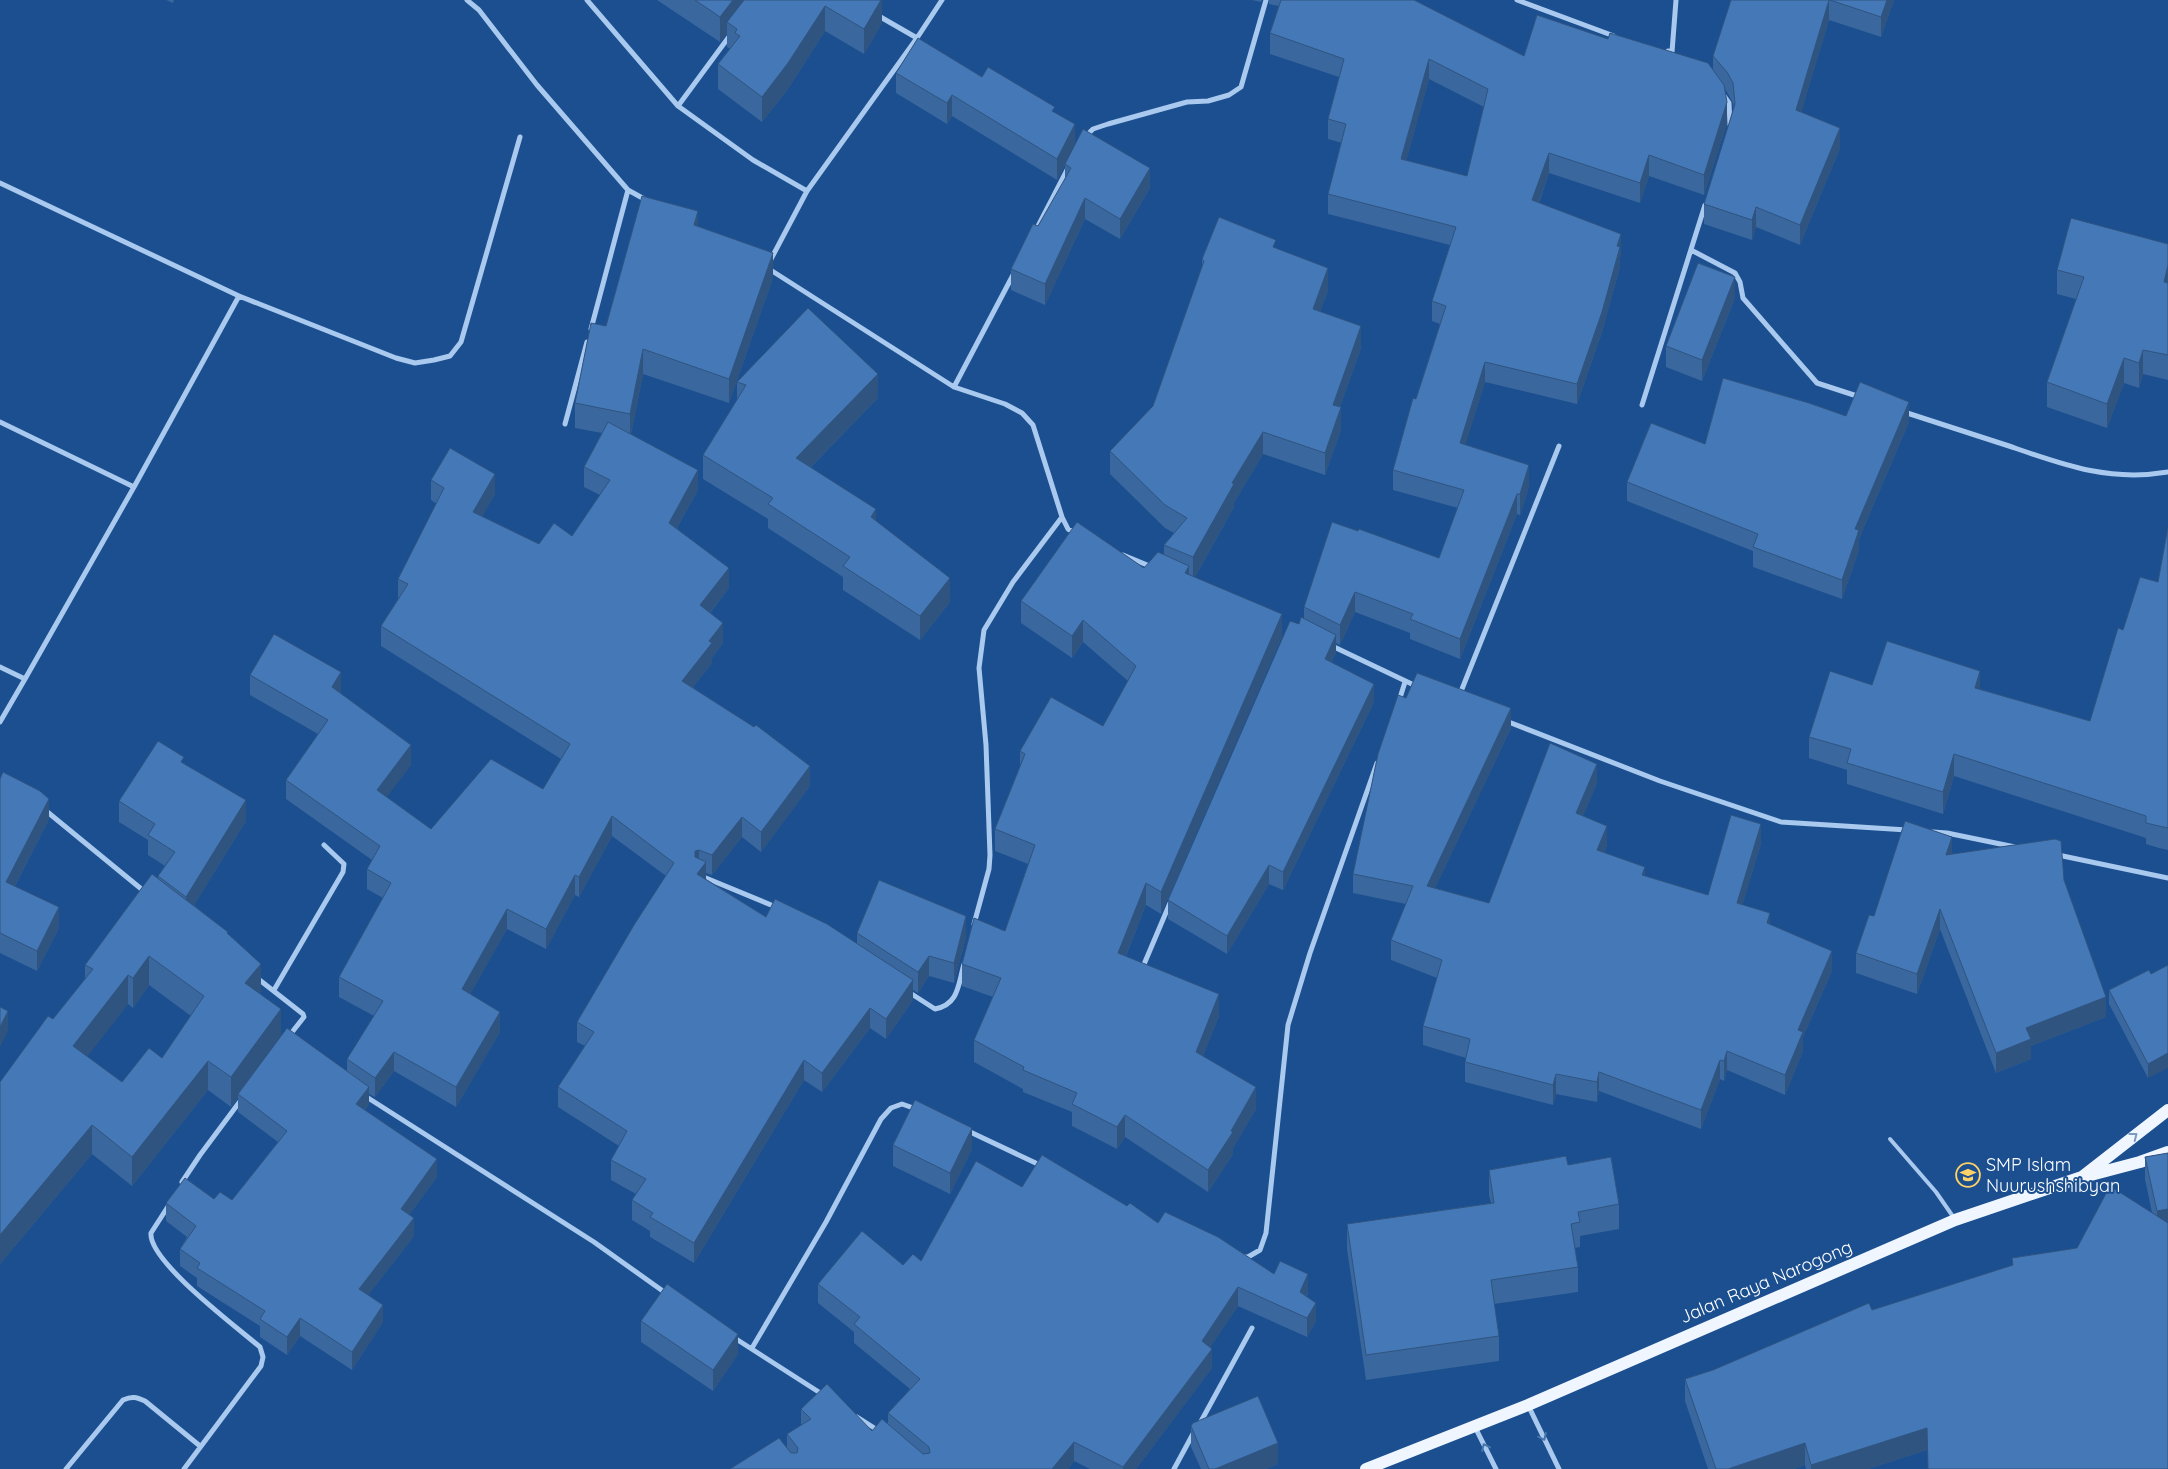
<svg xmlns="http://www.w3.org/2000/svg" width="2168" height="1469" font-family="Quicksand,sans-serif">
<style>
.lines{fill:none;stroke-linecap:round;stroke-linejoin:round}
.lane{stroke:#a9c9ee;stroke-width:4}
.street{stroke:#a9c9ee;stroke-width:5}
.primary{stroke:#f0f6ff;stroke-width:12}
.wall{fill:#3a679d;fill-rule:evenodd}
.shaded-wall{fill:#305480}
.building{fill:#4478b7;stroke:#305480;fill-rule:evenodd}
.oneway{stroke:#7b9ac1}
.oneway2{stroke:#4674ac}
.labels{text-anchor:middle;stroke-width:4;stroke-linejoin:round;paint-order:stroke}
.poi-label{font-size:18px;fill:#fff;stroke:#1b4f8f;text-anchor:start}
.street-label{font-size:18px;fill:#fff;stroke:#1b4f8f}
</style>
<rect width="100%" height="100%" fill="#1b4f8f"/>
<g class="lines">
<path class="lane" d="M1890,1139L1936,1192L1954,1218"/>
<path class="street" d="M467,0L479,10L537,85L628,190L646,200
M587,0L678,106L753,160L807,191L770,261
M1517,0L1614,36
M917,38L942,0
M1668,51L1672,52L1676,0
M1722,93L1729,103L1730,125
M678,106L731,34
M1085,137L1093,129L1108,124L1187,102L1208,101L1229,95L1241,87L1266,0
M0,183L239,296L396,358L415,363L434,360L450,356L461,342L520,137
M807,191L917,38L877,15
M1035,232L1067,170
M1691,250L1735,273L1740,282L1743,298L1817,383L1860,397
M769,269L954,387L1005,404L1022,413L1033,425L1062,517L1068,529L1077,534
M591,329L628,190
M954,387L1013,275
M1642,405L1705,205
M1904,412C1939,423 1974,435 2009,446C2064,465 2109,482 2168,472
M0,422L134,487L239,296
M565,424L587,342
M1123,555L1152,567
M1332,646L1416,686
M0,667L25,679L0,722
M25,679L134,487
M1460,694L1559,446
M1399,701L1405,682
M1506,721L1660,781L1781,822L1907,830
M45,810L145,892
M1933,832L1947,833L2015,847
M2058,855L2168,878
M701,876L776,907
M974,924L989,869L990,855L986,745L979,668L984,630L1013,582L1062,517
M1142,969L1170,903
M257,978L303,1014L304,1017L289,1036
M274,990L343,872L344,864L324,845
M907,991L935,1009C959,1004 958,985 964,964
M365,1096L594,1242L667,1294
M966,1130L1042,1166
M182,1182L200,1155L241,1100
M169,1205L151,1233C148,1261 238,1328 260,1347L263,1357L261,1366L184,1469
M1242,1257H1248L1260,1250L1266,1233L1288,1025L1310,953L1377,763
M733,1337L825,1396
M752,1348L826,1222L881,1119L891,1108L902,1104L916,1109
M1528,1405L1559,1469
M857,1417L879,1431
M1199,1425L1252,1328
M1475,1427L1496,1469
M66,1469L123,1400C132,1396 136,1397 145,1401L200,1446
M1174,1469L1194,1432"/>
<path class="primary" d="M2087,1176L2140,1162L2168,1152
M1366,1469L1528,1405L1955,1220L2082,1177L2168,1110"/>
</g>
<path class="wall" d="M166,0H174L173,3Z
M657,0H882V23L864,54L825,31L788,89L762,122L718,89V64L730,49L727,47V33L720,42Z
M1252,0H1262L1261,2Z
M1269,0H1414L1524,56L1608,39L1713,70V56L1731,0H1894L1881,37L1829,20L1801,112L1840,148L1800,245L1756,227L1752,240L1704,224V204L1734,109L1733,103L1727,92L1725,89L1727,123L1704,195L1649,176L1640,203L1549,173L1539,203L1621,254L1620,257V267L1602,332L1577,404L1485,382L1465,445L1529,486L1520,515L1517,514L1460,659L1410,639V633L1355,612L1340,645L1336,643V653L1331,663L1374,702L1283,890L1269,884L1227,954L1168,919V900L1299,624L1304,619V607L1439,558L1458,508L1393,490V470L1440,324L1432,321V301L1450,245L1328,214V194L1342,143L1328,139V119L1339,77L1270,54V33L1279,6L1269,4ZM1429,79L1484,107L1467,176L1406,161Z
M896,73L982,77L1055,113L1075,143L1150,188L1120,239L1085,219L1045,305L1011,290V269L1038,226L1065,180V165L1057,180L952,116L947,124L896,93Z
M698,226L773,278L729,403L643,374L631,434L698,490L677,528L729,588L710,613L723,643L712,658V663L693,687L810,786L761,852L742,837L712,875L706,873V879L766,917L857,944V933L966,937L954,983L929,976L918,993L913,990V1000L886,1039L870,1028L822,1092L804,1080L694,1263L650,1237V1231L632,1220V1200L636,1194L611,1180V1160L619,1146L558,1107V1087L585,1046L577,1042V1022L666,876L612,836L579,897L575,895L546,949L507,929L470,994L500,1032L456,1107L394,1071L375,1097L369,1094V1104L365,1110L437,1177L409,1215L414,1236L368,1295L383,1322L352,1370L300,1336L287,1355L260,1337V1326L197,1286V1278L180,1266V1249L187,1237L166,1221V1203L214,1199L232,1200L278,1142L238,1112V1097L231,1107L208,1090L132,1186L92,1154L0,1264V1082L53,1019L85,979V965L158,878V876L165,866L148,855V840L119,822V801L184,763L246,821L194,905L228,934L261,993L260,994L281,1036L347,1071V1059L374,1016L339,997V977L383,898L367,889V869L372,860L286,799V780L318,734L250,695V675L341,692L340,693L411,765L386,797L431,829L543,789L561,759L381,646V626L398,599V579L437,504L431,500V480L495,494L482,516L539,544L572,536L600,495L584,487V467L602,433L575,428V403L606,326ZM149,985L191,1016L162,1058L122,1082L87,1056L128,1004L133,1008Z
M2168,244V380L2143,374L2139,388L2124,383L2107,428L2047,407V382L2076,299L2057,294V270Z
M1276,248L1328,291L1320,311L1361,348L1340,407L1341,430L1325,475L1263,454L1234,503V507L1195,577L1282,636L1161,914L1146,905L1126,956L1219,1016L1203,1056L1256,1109L1233,1148V1154L1208,1192L1125,1137L1117,1149L1072,1126V1112L1023,1092V1089L974,1062V1040L993,997L962,986V964L1005,931L1028,864L995,851V829L1020,766V751L1103,726L1128,681L1083,642L1072,658L1021,623V601L1144,568L1164,555V545L1174,533L1165,528L1110,474V451L1153,406L1202,268V259Z
M1735,298L1702,381L1666,367V346Z
M737,382L878,398L811,467L876,522L950,602L920,640L843,590V577L768,528V519L703,479V455L737,400Z
M1846,416L1909,422L1859,539V550L1842,599L1753,567V551L1627,501V482L1705,444Z
M2168,527V850L2159,848L2146,844V838L1954,776L1943,814L1847,784V770L1809,758V737L1980,689L2090,721L2123,630L2158,582Z
M1406,698L1511,728L1435,888L1489,903L1597,783L1583,816L1607,845L1604,853L1645,876L1708,895L1761,844L1742,905L1832,971L1803,1037V1051L1785,1095L1727,1070L1724,1081L1720,1079L1701,1129L1599,1091L1597,1102L1556,1094L1553,1105L1465,1082V1062L1466,1058L1423,1045V1026L1437,978L1391,960V940L1406,904L1353,893V874Z
M0,779L49,819L15,886L59,928L37,971L0,953Z
M1952,854L2064,880L2106,1017L2031,1046V1059L1996,1073L1940,929L1917,994L1856,973V953L1874,916Z
M2149,970L2148,1078L2109,1004V990Z
M893,1145L972,1149L950,1194L893,1166Z
M2168,1153V1469L1927,1450L1868,1469H1806L1805,1465L1794,1469H1708L1685,1401V1379L1713,1370L1872,1310L2012,1266V1258L2077,1248L2152,1213L2145,1179V1157Z
M1568,1165L1619,1204V1229L1580,1236V1247L1575,1248L1578,1267V1292L1494,1304L1499,1336V1361L1366,1380L1347,1249V1224L1491,1203L1489,1195V1170Z
M1022,1187L1127,1206L1158,1223L1274,1274L1308,1292L1307,1296L1316,1321L1307,1337L1238,1306L1210,1347L1212,1368L1136,1469H1090L1074,1461L1068,1469H730L787,1448V1434L801,1425V1409L872,1431L888,1424V1413L910,1389L854,1343V1332L818,1303V1284L921,1261Z
M641,1321L738,1354L713,1391L641,1342Z
M1191,1426L1278,1464L1266,1469H1201L1191,1447Z"/>
<path class="shaded-wall" d="M733,0H752L727,22V33L720,42V17Z
M881,0H882V23L864,54V29Z
M1829,0V20L1796,130V110Z
M1887,0H1894L1881,37V17Z
M825,6V31L788,89L762,122V97Z
M1429,59V79L1401,180V159Z
M952,95V116L947,124V103Z
M1727,102V123L1704,195V175Z
M1075,124V145L1065,164V165L1057,180V159Z
M1840,128V148L1800,245V225Z
M1549,153V173L1532,221V200Z
M1649,155V176L1640,203V183Z
M1150,168V188L1120,239V219Z
M1085,198V219L1045,305V284Z
M1756,207V227L1752,240V220Z
M698,211V236L694,225Z
M1621,234V254L1620,257V267L1602,332L1577,404V384Z
M773,253V278L729,403V379Z
M2168,265V290L2164,282Z
M1328,268V291L1313,331V309Z
M1735,277V298L1702,381V360Z
M1361,326V348L1333,427V405Z
M643,349V374L630,439V414Z
M2143,350V374L2139,388V363Z
M2124,358V383L2107,428V404Z
M1485,362V382L1460,463V443Z
M878,374V398L796,482V458Z
M1909,402V422L1859,539V550L1842,599V580L1855,529Z
M1341,407V430L1325,475V453Z
M1263,432V454L1234,503V507L1193,580V557L1232,483Z
M1529,465V486L1520,515V494Z
M698,470V490L669,542V523Z
M495,474V494L473,532V512Z
M1517,494V514L1460,659V639Z
M876,509V533L871,517Z
M1189,566V588L1185,573Z
M729,568V588L700,625V605Z
M950,578V602L920,640V616Z
M1355,592V612L1340,645V625Z
M1282,614V636L1161,914V892Z
M1083,620V642L1072,658V636Z
M723,623V643L712,658V663L682,701V681L709,641Z
M1336,635V653L1325,678V659Z
M1980,671V693L1975,688Z
M341,672V692L332,707V687Z
M1374,684V702L1283,890V872Z
M1511,708V728L1427,905V886Z
M411,745V765L377,810V790Z
M1954,754V776L1943,814V792Z
M1597,764V783L1576,833V813Z
M810,766V786L761,852V832Z
M49,799V819L6,903V882Z
M246,800V821L186,918V897Z
M612,816V836L579,897V877Z
M742,817V837L712,875V855Z
M1761,824V844L1737,923V903Z
M1607,826V845L1597,870V850Z
M1952,837V857L1946,855Z
M699,850V870L695,871V851Z
M706,862V882L697,874Z
M1269,865V884L1227,954V936Z
M1645,867V886L1642,875Z
M575,875V895L546,949V929Z
M1146,883V905L1118,975V953Z
M59,907V928L37,971V951Z
M507,909V929L462,1009V989Z
M1940,909V929L1917,994V974Z
M1770,913V933L1767,923Z
M966,916V937L954,983V963Z
M1832,951V971L1803,1037V1051L1785,1095V1075L1798,1030Z
M149,956V985L133,1008V978Z
M929,956V976L918,993V972Z
M261,964V993L245,1012V983Z
M128,975V1004L73,1075V1046Z
M913,980V1000L886,1039V1019Z
M1219,994V1016L1196,1074V1052Z
M2106,997V1017L2031,1046V1059L1996,1073V1053L2026,1028Z
M870,1008V1028L822,1092V1073Z
M281,1009V1039L238,1094V1097L231,1107V1077Z
M8,1011V1031L0,1047V1027Z
M500,1012V1032L456,1107V1087Z
M1727,1051V1070L1724,1081V1061Z
M394,1052V1071L375,1097V1078Z
M2168,1053V1068L2148,1078V1064Z
M804,1060V1080L694,1263V1243Z
M1720,1060V1079L1701,1129V1110Z
M208,1061V1090L132,1186V1157Z
M1599,1072V1091L1597,1102V1082Z
M1556,1074V1094L1553,1105V1085Z
M369,1087V1104L356,1121V1104Z
M1256,1087V1109L1233,1148V1154L1208,1192V1170Z
M1125,1115V1137L1117,1149V1127Z
M92,1125V1154L0,1264V1235Z
M972,1128V1149L950,1194V1173Z
M437,1159V1177L401,1226V1209Z
M2168,1209V1231L2157,1233V1211Z
M414,1218V1236L359,1307V1289Z
M1308,1274V1292L1300,1311V1292Z
M1238,1287V1306L1202,1360V1341Z
M1316,1303V1321L1307,1337V1318Z
M383,1305V1322L352,1370V1352Z
M300,1318V1336L287,1355V1337Z
M738,1334V1354L713,1391V1370Z
M1212,1349V1368L1136,1469H1123V1467Z
M1927,1428V1450L1868,1469H1811V1465Z
M1074,1442V1461L1068,1469H1052Z
M1278,1443V1464L1266,1469H1215Z
M1805,1443V1465L1794,1469H1728Z"/>
<path class="building" d="M695,0H733L720,17Z
M744,0H881L864,29L825,6L788,63L762,97L718,64L740,36L735,33L737,29L727,22Z
M1281,0H1414L1524,56L1537,15L1608,39L1610,33L1708,63L1724,85L1727,102L1704,175L1649,155L1640,183L1549,153L1532,200L1621,234L1617,246L1620,247L1602,312L1577,384L1485,362L1460,443L1529,465L1520,494H1517L1460,639L1410,619L1413,614L1355,592L1340,625L1304,607L1332,522L1358,531L1359,529L1439,558L1464,490L1393,470L1413,398L1416,399L1446,306L1432,301L1456,227L1328,194L1346,124L1328,119L1344,59L1270,33ZM1429,59L1488,89L1467,176L1401,159Z
M1731,0H1829L1796,110L1840,128L1800,225L1756,207L1752,220L1704,204L1735,104L1733,83L1727,72L1713,56Z
M1830,0H1887L1881,17Z
M918,38L982,77L988,67L1055,107L1052,111L1075,124L1057,159L952,95L947,103L896,73Z
M1083,129L1150,168L1120,219L1085,198L1045,284L1011,269L1033,224L1038,226L1071,168L1065,164Z
M642,196L698,211L694,225L773,253L729,379L643,349L630,414L575,403L591,323L606,326Z
M1219,217L1276,240L1273,247L1328,268L1313,309L1361,326L1333,405L1341,407L1325,453L1263,432L1232,483L1234,484L1193,557L1164,545L1187,518L1165,505L1110,451L1153,406L1204,261L1202,259Z
M2071,218L2168,244V265L2164,282L2168,283V355L2143,350L2139,363L2124,358L2107,404L2047,382L2084,277L2057,270Z
M1698,263L1735,277L1702,360L1666,346Z
M808,308L878,374L796,458L876,509L871,517L950,578L920,616L843,566L850,557L768,504L773,498L703,455L746,385L737,382Z
M1723,378L1809,403L1846,416L1860,382L1909,402L1855,529L1859,530L1842,580L1753,547L1758,534L1627,482L1651,423L1705,444Z
M608,422L698,470L669,523L729,568L700,605L723,623L709,641L712,643L682,681L754,727L756,725L810,766L761,832L742,817L712,855L699,850L695,851V857L706,862L697,874L766,917L775,899L827,924L913,980L886,1019L870,1008L822,1073L804,1060L694,1243L650,1217L653,1213L632,1200L646,1179L611,1160L627,1131L558,1087L594,1032L577,1022L634,925L674,863L612,816L579,877L575,875L546,929L507,909L462,989L500,1012L456,1087L394,1052L375,1078L347,1059L383,1001L339,977L391,883L367,869L380,846L286,780L328,720L250,675L274,634L341,672L332,687L411,745L377,790L431,829L491,759L543,789L570,744L381,626L408,584L398,579L444,488L431,480L450,448L495,474L473,512L539,544L554,523L572,536L610,480L584,467Z
M1077,522L1144,568L1158,552L1189,566L1185,573L1282,614L1161,892L1146,883L1118,953L1219,994L1196,1052L1256,1087L1231,1131L1233,1132L1208,1170L1125,1115L1117,1127L1072,1104L1077,1093L1023,1070L1024,1067L974,1040L1001,978L962,964L974,918L1005,931L1035,845L995,829L1025,754L1020,751L1051,697L1103,726L1136,666L1083,620L1072,636L1021,601Z
M2168,527V828L2159,826L2146,823V816L1954,754L1943,792L1847,763L1851,749L1809,737L1830,671L1872,685L1887,641L1980,671L1975,688L2090,721L2118,628L2123,630L2140,577L2158,582Z
M1301,617L1336,635L1325,659L1374,684L1283,872L1269,865L1227,936L1168,900L1290,621L1299,624Z
M1417,673L1511,708L1427,886L1489,903L1550,743L1597,764L1576,813L1607,826L1597,850L1645,867L1642,875L1708,895L1731,815L1761,824L1737,903L1770,913L1767,923L1832,951L1798,1030L1803,1032L1785,1075L1727,1051L1724,1061L1720,1060L1701,1110L1599,1072L1597,1082L1556,1074L1553,1085L1465,1062L1470,1039L1423,1026L1442,960L1391,940L1413,886L1353,874L1378,754L1398,695L1406,698Z
M158,741L184,757L181,762L246,800L186,897L158,876L175,852L148,835L155,824L119,801Z
M3,772L40,791L49,799L6,882L59,907L37,951L0,933V779Z
M1905,821L1952,837L1946,855L2055,839L2061,841L2064,880L2106,997L2026,1028L2031,1039L1996,1053L1940,909L1917,974L1856,953L1869,915L1874,916Z
M152,874L228,932L227,933L261,964L245,983L281,1009L231,1077L208,1061L132,1157L92,1125L0,1235V1082L48,1016L53,1019L93,969L85,965ZM149,956L204,996L162,1058L149,1048L122,1082L73,1046L128,975L133,978Z
M879,880L966,916L954,963L929,956L918,972L857,933Z
M2168,965V1053L2148,1064L2109,990L2149,970L2151,974Z
M0,1007L8,1011L0,1027Z
M287,1028L369,1087L356,1104L437,1159L401,1209L414,1218L359,1289L383,1305L352,1352L300,1318L287,1337L260,1319L265,1311L197,1268L200,1263L180,1249L196,1226L166,1203L185,1178L214,1199L220,1192L232,1200L287,1131L238,1094Z
M915,1100L972,1128L950,1173L893,1145Z
M2168,1153V1209L2157,1211L2145,1157Z
M1042,1155L1127,1206L1130,1203L1158,1223L1165,1212L1218,1237L1274,1274L1280,1261L1308,1274L1300,1292L1316,1303L1307,1318L1238,1287L1202,1341L1212,1349L1123,1467L1074,1442L1052,1469H730L779,1438L791,1453H797L798,1448L787,1434L811,1419L801,1409L827,1384L872,1431L882,1419L923,1454L930,1453L929,1447L888,1413L920,1379L854,1324L860,1317L818,1284L862,1231L903,1265L913,1254L921,1261L976,1161L1022,1187Z
M1566,1156L1568,1165L1611,1157L1619,1204L1578,1212L1580,1222L1571,1224L1578,1267L1491,1280L1499,1336L1366,1355L1347,1224L1494,1203L1489,1170Z
M2110,1186L2168,1223V1469H1928L1927,1428L1811,1465L1805,1443L1728,1469H1716L1685,1379L1713,1370L1869,1303L1872,1310L2013,1265L2012,1258L2077,1248Z
M667,1284L738,1334L713,1370L641,1321Z
M1258,1396L1278,1443L1215,1469H1209L1191,1426L1193,1423Z"/>
<defs><path id="oneway-chevron" d="M-2-3.5L2.5 0L-2 3.5" fill="none" stroke-width="1.6" stroke-linecap="round" stroke-linejoin="round" transform="scale(1.25)"/></defs>
<use class="oneway" href="#oneway-chevron" transform="translate(2134 1136) rotate(-38)"/>
<g class="oneway2">
<use href="#oneway-chevron" transform="translate(1543 1437) rotate(64)"/>
<use href="#oneway-chevron" transform="translate(1485 1447) rotate(-115)"/>
</g>
<defs>
<g id="school-ring" transform="scale(1.25)"><circle r="9.5" fill="#1b4f8f" stroke="#ffd166" stroke-width="1.5"/><path d="M0-5L7-2L0 1L-7-2ZM-4 1L0 2.5L4 1V4Q0 6-4 4Z" fill="#ffd166"/></g>
</defs>
<g fill-rule="evenodd">
<use href="#school-ring" x="1968" y="1175"/>
</g>
<g class="labels">
<g class="poi-label">
<text x="1986" y="1171">SMP Islam<tspan x="1986" dy="21">Nuurushshibyan</tspan></text>
</g>
<g class="street-label">
<text transform="translate(1766 1282) rotate(-23)" y="6">Jalan Raya Narogong</text>
</g>
</g>
</svg>
